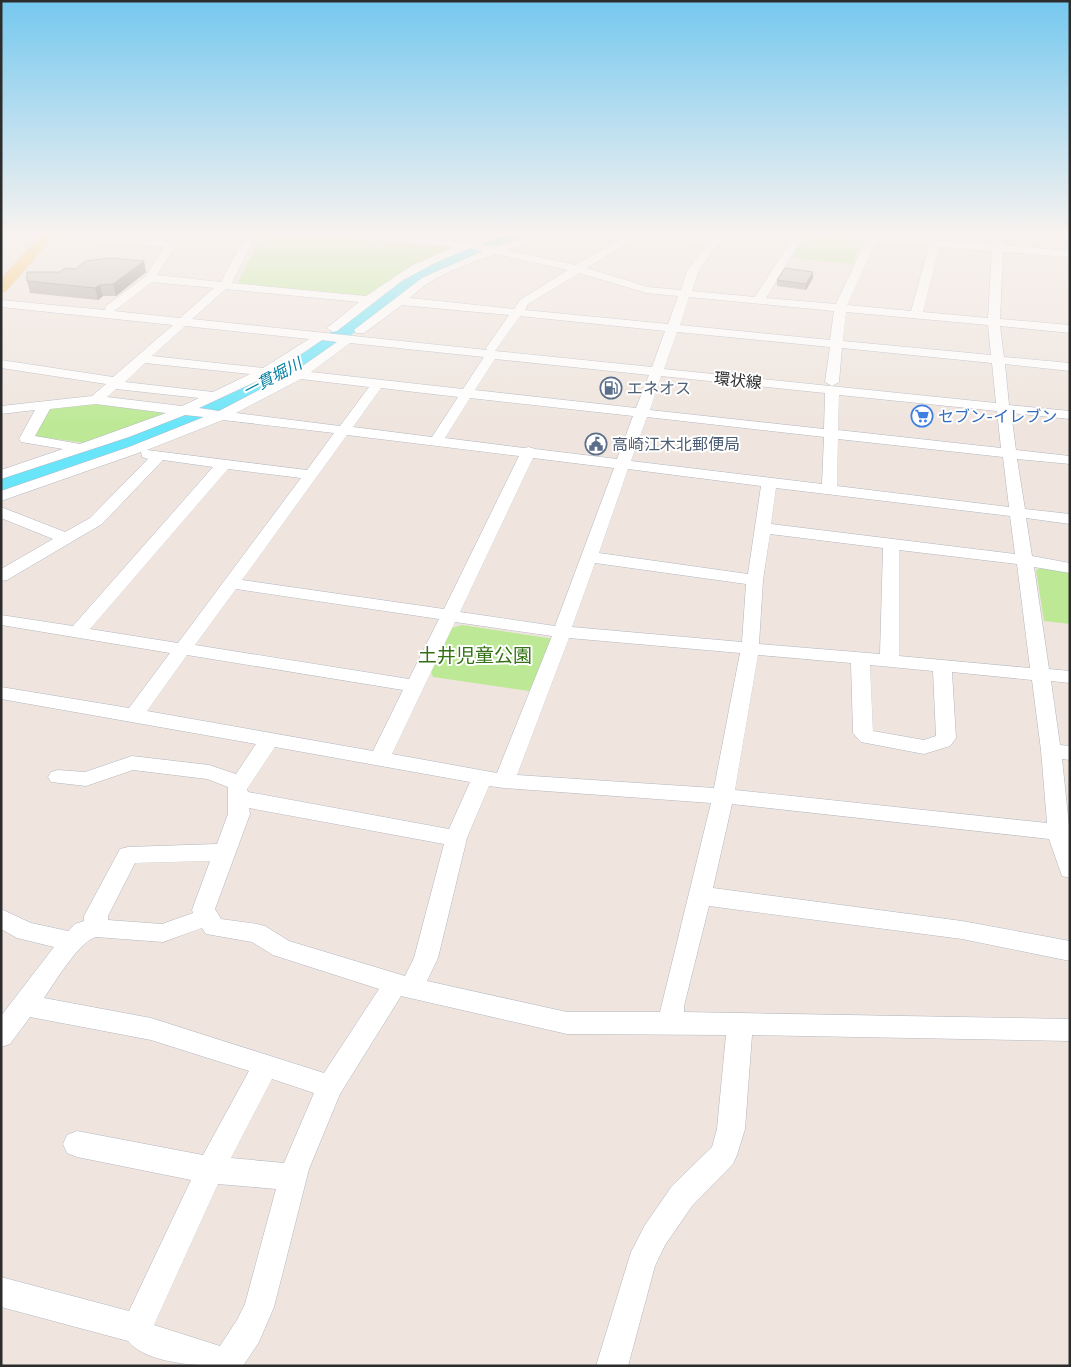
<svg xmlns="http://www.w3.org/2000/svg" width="1071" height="1367" font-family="'Space Grotesk','Noto Sans JP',sans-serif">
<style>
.green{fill:#bde996}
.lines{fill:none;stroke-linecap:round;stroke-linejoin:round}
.river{fill:#69e5f9;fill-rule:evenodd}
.minor-casing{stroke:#b2b6c1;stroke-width:1}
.major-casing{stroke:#c8c8c8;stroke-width:1}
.minor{fill:#fff;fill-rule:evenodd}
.major{fill:#fcbf56;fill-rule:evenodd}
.wall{fill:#aba59f}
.shaded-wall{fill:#8b8682}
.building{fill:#c7c0b9;stroke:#8b8682}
.labels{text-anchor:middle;stroke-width:4;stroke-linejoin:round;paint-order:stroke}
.far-water-label{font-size:16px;font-style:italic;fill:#0380a2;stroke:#fff}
.far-street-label{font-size:16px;fill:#2c2c2c;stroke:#fff}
.far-service-label{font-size:16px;fill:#4e5e75;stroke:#fff;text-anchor:start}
.far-shop-label{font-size:16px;fill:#366cbe;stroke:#fff;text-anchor:start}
.park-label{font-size:19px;fill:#347115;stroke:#fff}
</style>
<rect width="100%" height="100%" fill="#efe5de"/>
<path class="green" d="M263,234H303L457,248C424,261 395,274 368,297L239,284L238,282Z
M806,234L864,240L852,264L792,258Z
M93,404L163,412L164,414L85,443L33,436L49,410L54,407Z
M1043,567L1070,571V624L1044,621L1036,570Z
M462,625L554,639L529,691L433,677L430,669L452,628Z"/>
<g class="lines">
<path class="river" d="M509,234H532L530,238L460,263L426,279L393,302L322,358L225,412L154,441L1,493V478L138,431L209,402L308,350L379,294L414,271L448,255Z"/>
<g class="minor-casing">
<path id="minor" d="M11,234H37L38,235C32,240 17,239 11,234Z
M44,234H74L168,241L173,234H181L177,244L157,275L221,282L246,234H256L232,283L366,296L411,266L454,247L346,237L341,234H379L468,242L491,234H506L505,236L481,244L494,247L533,234H547L546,236L507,250L576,265L628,234H640L587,268L648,287L681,290L687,271L706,245L666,236L665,234H684L711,239L719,234H730L717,245L699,271L692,291L755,297L795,234H805L766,298L836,304L866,240L825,237L820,234H860L992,244L993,234H1003V245L1070,251V257L1003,252L1000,319L1070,325V333L1000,326L1004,357L1070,363V371L1005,364L1009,405L1070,411V419L1011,413L1016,450L1070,456V464L1017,459L1025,509L1070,514V524L1026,518L1032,556L1070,563V573L1034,567L1049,669L1070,671V683L1051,681L1060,745L1070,746V760L1062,759L1070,835V878L1062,876L1049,839L732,804L713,888L962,921L1070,941V961L962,939L709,906L684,1006V1012L1070,1019V1041L752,1035L745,1129L737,1155L733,1164L692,1206L665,1245L655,1266L628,1366H596L631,1252L645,1225L672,1186L712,1147L717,1129L726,1035L567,1034L401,996L340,1094L309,1169L274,1307L259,1342L243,1366C211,1366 149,1367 128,1341L1,1307V1277L129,1311L191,1180L77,1157L67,1153L63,1144L67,1135L77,1131L203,1155L249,1071L151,1040L30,1017L10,1044L1,1047V1016L54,947L17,938L1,929V909L31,923L68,931L75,924L84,921V916L120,849L128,847L217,844L228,814V787L207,779L133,770L86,786L51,782L48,777L51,772L58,770L85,772L132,756L209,765L236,774L256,744L1,699V687L129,708L170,653L1,625V615L73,626L213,467L163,460L102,524L7,580L1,581V569L53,539L1,518V507L65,532L90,518L148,459L142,457L141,452L1,501V491L129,447L204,417L185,415L129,437L1,479V470L63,449L21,442L19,439L35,410L1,414V406L92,396L106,384L1,368V360L113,377L173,325L1,307V300L105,310L106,306L146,276L164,247L48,238L44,237ZM876,241L929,246L911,311L847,305ZM939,247L992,251L988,318L923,312ZM470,248L483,251L422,278L354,330L356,333H364L402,305L509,315L486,348L487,350L192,319L226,289L359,302L327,328L333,332L337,331L403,280L435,263ZM496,254L568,270L520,300L514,309L410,298C431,276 467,264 496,254ZM579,273L647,293L678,296L668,324L525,310L528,304ZM152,282L214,288L180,318L114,311ZM689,297L834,311L830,340L680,325ZM846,312L988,325L991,355L843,341ZM520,316L665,331L652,367L495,351ZM185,326L309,339L263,368L152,356ZM677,332L830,347L825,382L832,386L839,382L842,348L992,363L996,403L664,369ZM322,340L337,342L294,372L219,411L199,408L270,375ZM350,343L484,357L463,389L311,372ZM495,359L649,375L636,408L475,390ZM145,363L250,374L213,392L125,382ZM661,376L825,393L824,429L650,410ZM301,379L369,387L340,426L236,413ZM381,388L458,397L432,437L353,427ZM116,389L199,398L182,406L107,397ZM839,395L997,411L1001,448L838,430ZM470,398L633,416L617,459L535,449L529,447L524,448L445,438ZM96,404L166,413L80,444L35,436L50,409ZM647,417L824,437L822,484L631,461ZM223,420L334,433L307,470L147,450ZM347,435L519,456L444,609L242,580ZM838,439L1003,457L1009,507L837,486ZM533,458L614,468L555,626L460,612ZM228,469L301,478L178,643L90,629ZM628,469L761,486L748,574L599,553ZM776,488L1010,516L1015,554L771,524ZM770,534L883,548L880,654L759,644L763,580ZM899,550L1017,564L1030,668L899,656ZM595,563L746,584L742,642L572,627ZM236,589L439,619L409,679L195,645ZM455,622L552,636L497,773L392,754ZM569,638L740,653L714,788L517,775ZM187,655L403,690L373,751L147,711ZM758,655L851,663L853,733L861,742L924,754L950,746L956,738L952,672L1032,680L1041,750L1047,823L735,790ZM870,665L933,671L936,736L924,740L873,731ZM275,747L470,782L449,829L248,792L247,789ZM489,786L504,788L711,803L660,1012H567L427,981L438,958L467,838ZM249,808L444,844L414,958L405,976L289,941L265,926L257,924L221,919L215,909L250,814ZM210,861L192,910L193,913L162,924L108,920V916L135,863ZM202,928L206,934L252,942L273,955L379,989L324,1073L151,1018L44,998C54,984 79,941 96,937L163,942ZM272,1079L314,1093L284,1163L231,1158ZM218,1184L276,1189L245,1304L237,1320L220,1346L154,1325Z"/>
</g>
<g class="major-casing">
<path id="major" d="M42,234H56L6,291L1,293V279Z"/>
</g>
<use href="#minor" class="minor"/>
<use href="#major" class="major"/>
</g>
<path class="wall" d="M75,269L146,272L116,296H103L98,300L30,293L27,281L60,272Z
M813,278L806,290L777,286V280Z"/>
<path class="shaded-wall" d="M144,261L146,272L116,296L113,284Z
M813,272V278L806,290V284Z
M100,285L103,296L98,300L95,288Z"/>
<path class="building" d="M110,258L144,261L113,284L100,285L95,288L27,281V272H60L65,268L75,269L86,261Z
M785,268L813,272L806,284L777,280Z"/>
<linearGradient id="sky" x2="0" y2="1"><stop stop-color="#75c8ef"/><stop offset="0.55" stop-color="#f8f3f0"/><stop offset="1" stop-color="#f8f3f0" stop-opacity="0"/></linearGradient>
<rect width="1071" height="425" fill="url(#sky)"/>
<defs>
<g id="fuel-ring" transform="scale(1.125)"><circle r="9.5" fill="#fff" stroke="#5c6f8a" stroke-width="1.5"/><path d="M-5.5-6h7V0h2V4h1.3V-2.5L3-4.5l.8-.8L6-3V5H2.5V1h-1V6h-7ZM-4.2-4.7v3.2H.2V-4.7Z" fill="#5c6f8a"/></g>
<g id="supermarket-ring" transform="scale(1.125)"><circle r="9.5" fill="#fff" stroke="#3f7fe0" stroke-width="1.5"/><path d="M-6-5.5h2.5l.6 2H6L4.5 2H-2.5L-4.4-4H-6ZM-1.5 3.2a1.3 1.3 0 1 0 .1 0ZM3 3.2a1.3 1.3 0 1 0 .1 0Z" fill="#3f7fe0"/></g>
<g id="civic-ring" transform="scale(1.125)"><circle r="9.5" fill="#fff" stroke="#5c6f8a" stroke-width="1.5"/><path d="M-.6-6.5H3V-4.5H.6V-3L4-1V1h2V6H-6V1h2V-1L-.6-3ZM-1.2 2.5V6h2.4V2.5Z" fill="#5c6f8a"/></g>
</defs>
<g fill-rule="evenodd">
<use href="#fuel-ring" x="611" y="388"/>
<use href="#supermarket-ring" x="922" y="416"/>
<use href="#civic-ring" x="596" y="444"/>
</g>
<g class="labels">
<g class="far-water-label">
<text transform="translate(272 377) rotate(-28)" y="6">一貫堀川</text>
</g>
<g class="far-street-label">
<text transform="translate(738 380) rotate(6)" y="6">環状線</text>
</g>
<g class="far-service-label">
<text x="627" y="394">エネオス</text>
<text x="612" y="450">高崎江木北郵便局</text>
</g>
<g class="far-shop-label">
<text x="938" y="422">セブン-イレブン</text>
</g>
<g class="park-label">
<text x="475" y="662">土井児童公園</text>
</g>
</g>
<rect width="1071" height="1367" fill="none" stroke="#2c2c2c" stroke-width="5"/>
</svg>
